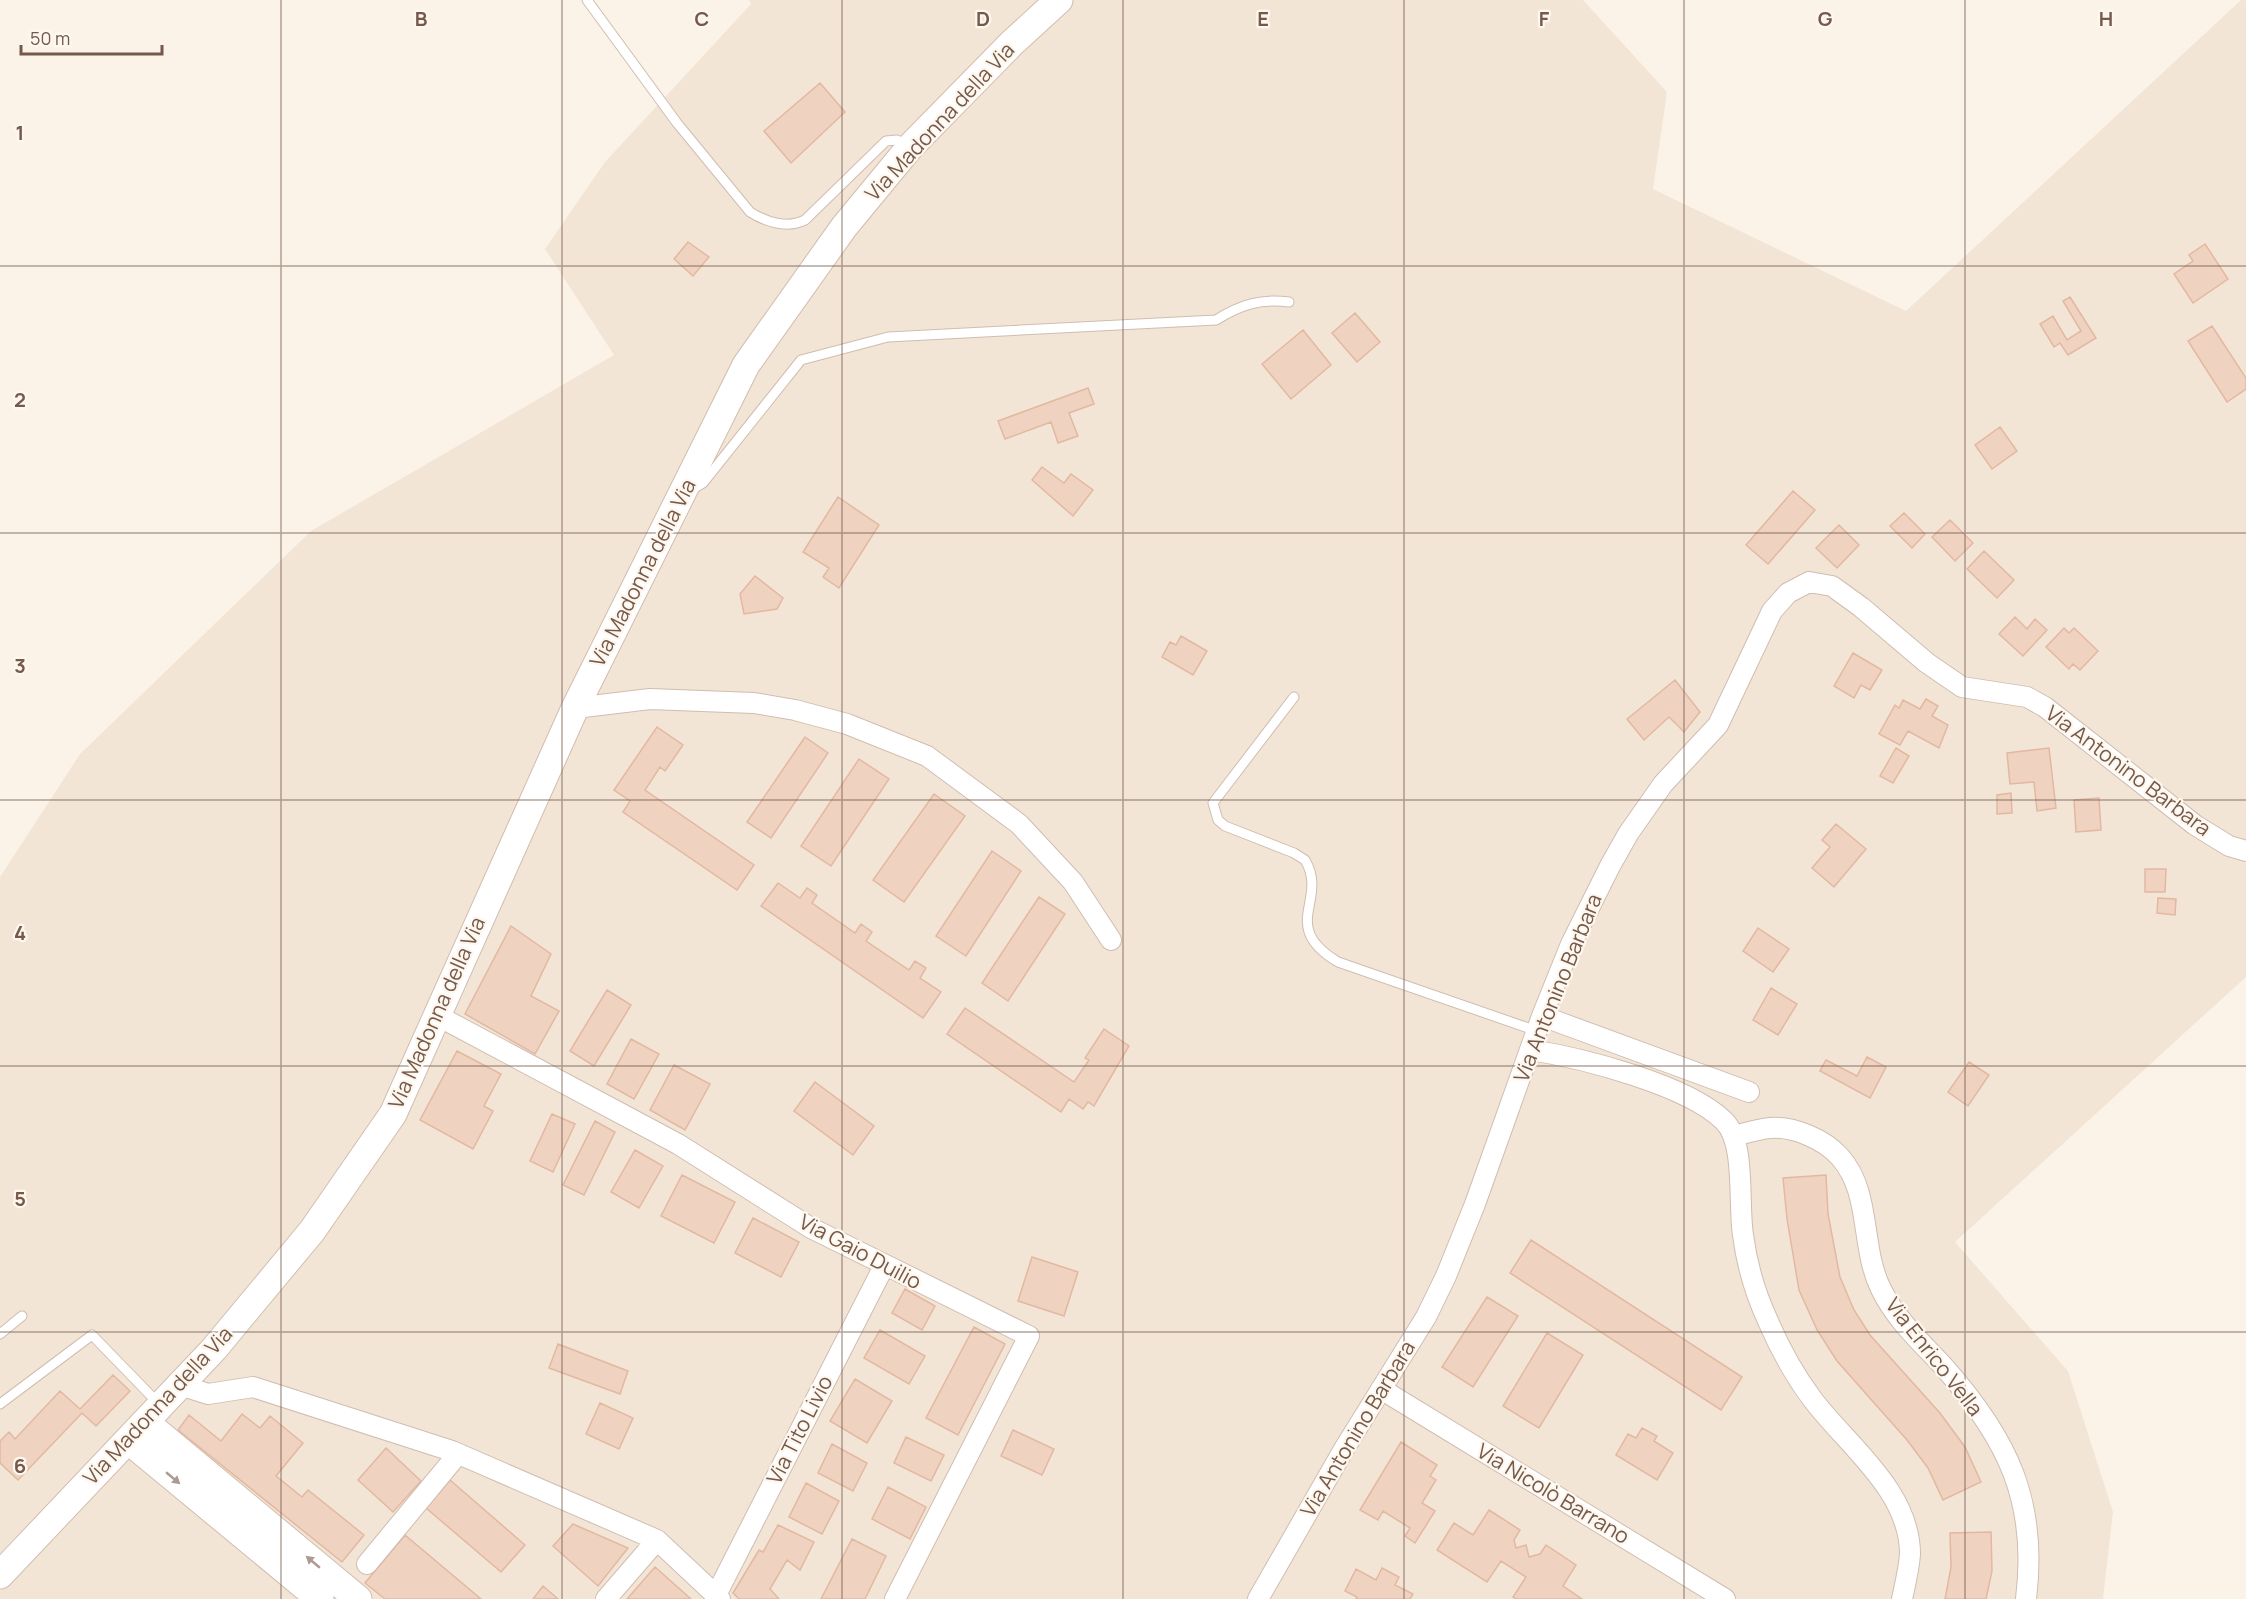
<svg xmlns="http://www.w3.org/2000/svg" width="2246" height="1599" font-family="Manrope,sans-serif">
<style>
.residential{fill:#f3e5d6}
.building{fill:#f0d2c0;stroke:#e2b8a1;stroke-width:1.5}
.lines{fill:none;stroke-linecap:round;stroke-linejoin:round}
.lane-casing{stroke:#d0bdb0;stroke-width:11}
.street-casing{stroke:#d0bdb0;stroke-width:22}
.secondary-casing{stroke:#d2bdae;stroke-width:29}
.lane{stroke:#fff;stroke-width:9}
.street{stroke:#fff;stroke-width:20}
.secondary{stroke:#fff;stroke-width:27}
.oneway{fill:#ac9b94}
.grid{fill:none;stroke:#75594c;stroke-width:1.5;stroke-opacity:0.55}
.labels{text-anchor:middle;stroke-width:4.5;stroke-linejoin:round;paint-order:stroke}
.street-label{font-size:21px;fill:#75594c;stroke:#fef7ee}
.grid-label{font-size:20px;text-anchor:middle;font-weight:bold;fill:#75594c;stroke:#fef7ee;stroke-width:4.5;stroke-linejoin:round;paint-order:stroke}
</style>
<rect width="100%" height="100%" fill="#fcf3e8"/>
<path class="residential" d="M749,0H1583L1667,92L1653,189L1906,311L2241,0H2246V977L1955,1242L2068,1371L2113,1512L2103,1599H0V877L80,754L311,531L614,355L545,249L605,162L751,4Z"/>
<path class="building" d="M820,83L845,112L791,163L764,131Z
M688,242L709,257L693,276L674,259Z
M2205,244L2228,279L2193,303L2174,274L2193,261L2189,255Z
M2070,297L2096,338L2068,355L2060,343L2054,347L2040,324L2053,316L2067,340L2081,331L2063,301Z
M1355,313L1380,342L1357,362L1332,333Z
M2212,326L2246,378V389L2227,402L2188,341Z
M1303,330L1331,365L1291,399L1262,364Z
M1088,388L1094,404L1069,413L1078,436L1058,443L1051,422L1005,439L998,421Z
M2000,427L2017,451L1992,469L1975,445Z
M1042,467L1064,483L1071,474L1093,490L1073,516L1032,480Z
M1793,491L1815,510L1768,564L1746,545Z
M838,497L879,525L839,588L823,577L829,568L803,552Z
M1904,513L1925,534L1912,548L1890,526Z
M1950,520L1973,543L1955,561L1932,537Z
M1839,525L1859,545L1837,568L1816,548Z
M1984,551L2014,580L1997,598L1967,569Z
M755,576L783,598L777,609L744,614L740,594Z
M2015,617L2027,629L2035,619L2047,630L2023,656L1999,634Z
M2064,628L2069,633L2074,628L2098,651L2080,670L2073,664L2069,669L2046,647Z
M1181,636L1207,651L1193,675L1162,657L1170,642L1176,645Z
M1853,653L1882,670L1870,690L1861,685L1854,698L1834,686Z
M1675,680L1700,712L1684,732L1669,717L1644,740L1627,719Z
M1926,699L1938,706L1932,716L1948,725L1939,748L1908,731L1900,745L1879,734L1895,705L1899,708L1903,700L1920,709Z
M657,727L683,745L665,771L660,767L645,790L754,865L737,890L623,812L630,801L614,790Z
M805,737L828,753L771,838L747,822Z
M1896,748L1909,756L1893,783L1880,776Z
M2049,748L2056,808L2037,811L2034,782L2010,784L2007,753Z
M859,759L889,779L831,866L801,846Z
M2011,793L2012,813L1997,814V795Z
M934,794L965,816L904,902L873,880Z
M2099,798L2101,830L2076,832L2074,800Z
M1836,824L1866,849L1834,887L1812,868L1830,847L1822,840Z
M992,851L1021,871L966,956L936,936Z
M2145,869H2166L2165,892H2145Z
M778,883L800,898L807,888L817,895L812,903L855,933L861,924L872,932L866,941L909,970L915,961L926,968L920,978L941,992L923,1018L761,906Z
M1039,897L1065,914L1008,1001L982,983Z
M2158,898L2176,899L2175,915L2157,913Z
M511,926L551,954L531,996L559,1011L535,1054L465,1014Z
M1758,928L1789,949L1773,972L1743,951Z
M1771,988L1797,1004L1778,1035L1753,1020Z
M607,990L631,1005L594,1066L570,1051Z
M965,1008L1074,1082L1089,1060L1085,1058L1104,1029L1129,1046L1094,1106L1088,1102L1083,1109L1069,1099L1061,1112L947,1034Z
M631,1039L659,1054L634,1099L607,1084Z
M457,1051L501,1074L484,1106L493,1111L473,1149L420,1120Z
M1867,1057L1886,1067L1870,1098L1820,1071L1826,1060L1857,1076Z
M1969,1062L1989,1075L1968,1106L1948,1092Z
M674,1065L710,1084L685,1130L650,1110Z
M815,1082L874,1126L853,1155L794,1111Z
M552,1114L575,1124L553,1172L530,1161Z
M595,1121L615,1132L584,1195L563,1185Z
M635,1150L663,1166L639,1208L611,1192Z
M682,1175L735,1202L714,1243L661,1216Z
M1826,1175L1828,1214L1840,1277L1854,1310L1870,1335L1940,1413L1965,1447L1981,1482L1943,1500L1928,1468L1907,1440L1837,1361L1817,1330L1799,1290L1787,1219L1783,1178Z
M753,1218L799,1242L781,1277L735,1253Z
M1531,1240L1742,1377L1721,1410L1510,1273Z
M1032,1257L1078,1272L1064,1316L1018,1301Z
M905,1289L935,1306L922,1330L892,1313Z
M1487,1297L1518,1316L1473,1387L1442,1367Z
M974,1327L1005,1344L958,1435L926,1418Z
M880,1330L925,1356L909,1384L864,1358Z
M1547,1333L1583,1355L1539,1428L1503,1406Z
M558,1344L628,1371L620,1394L549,1368Z
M113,1375L130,1391L96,1426L82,1413L18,1480L0,1463V1441L9,1432L15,1439L60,1391L80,1409Z
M855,1379L892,1401L867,1443L830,1421Z
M600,1403L633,1418L619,1449L586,1434Z
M242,1414L260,1428L270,1416L303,1443L276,1476L302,1497L308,1490L364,1535L342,1562L178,1430L189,1415L221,1441Z
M1642,1428L1657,1436L1654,1441L1673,1453L1657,1480L1616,1455L1628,1434L1636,1438Z
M1013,1430L1054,1449L1042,1475L1001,1456Z
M906,1437L944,1455L931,1481L894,1463Z
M1401,1442L1437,1465L1430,1476L1436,1480L1422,1503L1435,1511L1415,1543L1405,1536L1410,1528L1383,1511L1378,1520L1360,1510Z
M832,1444L867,1463L853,1491L818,1473Z
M386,1448L421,1481L393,1512L358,1480Z
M450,1480L525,1545L501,1572L426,1508Z
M806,1483L839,1501L822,1534L789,1517Z
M888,1487L926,1507L910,1539L872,1519Z
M1489,1510L1520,1530L1514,1540L1516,1548L1526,1545L1529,1557L1540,1554L1546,1545L1576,1565L1563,1586L1582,1599H1516L1513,1597L1526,1577L1501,1561L1487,1582L1437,1550L1454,1523L1473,1535Z
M573,1524L628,1548L598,1586L553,1546Z
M778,1525L814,1542L800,1570L787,1560L770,1589L779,1599H739L733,1593L759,1550L763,1552Z
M1991,1532L1992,1571L1986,1599H1945L1951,1567L1950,1533Z
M405,1535L481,1599H385L365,1583Z
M852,1539L886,1556L865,1599H821Z
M655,1567L691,1599H627Z
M1382,1568L1399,1577L1395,1585L1413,1594L1410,1599H1356L1357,1597L1345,1591L1356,1569L1376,1580Z
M543,1586L558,1599H533Z"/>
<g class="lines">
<g class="lane-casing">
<path id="lane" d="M587,0L677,123L750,212C766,222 787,229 805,220L886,141L897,140L908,146
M693,489L703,483L801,360L888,337L1216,320C1240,305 1261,298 1289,302
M1294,697L1213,803L1218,820L1225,826L1294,853L1305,860C1329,900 1278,926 1338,962L1537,1031
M0,1334L22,1316
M0,1404L92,1335L159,1404"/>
</g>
<g class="street-casing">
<path id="street" d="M575,708L650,699L754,703L795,710L847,724L927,756L1019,824L1073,882L1111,940
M438,1016L678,1144L811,1228L1029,1336L895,1599
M1542,1016L1749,1092
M1531,1050C1582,1058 1688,1085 1724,1121C1746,1142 1738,1204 1743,1235C1747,1266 1755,1293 1768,1321C1780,1349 1795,1376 1813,1400C1848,1446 1910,1491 1910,1554C1909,1569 1905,1585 1902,1599
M1734,1136C1746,1133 1758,1129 1770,1128C1793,1126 1824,1139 1840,1157C1872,1193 1860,1247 1881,1289C1896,1320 1922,1343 1944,1367C2008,1439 2038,1502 2026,1599
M180,1385L208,1394L253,1387L452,1451L657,1540L720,1599
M1381,1389L1725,1599
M367,1564L458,1454
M716,1595L884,1266
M606,1599L657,1540
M1258,1599L1344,1449L1426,1317L1446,1276L1475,1204L1542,1016L1571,944L1610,866L1628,834L1663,784L1718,725L1772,611L1788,593L1809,582L1832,586L1861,607L1927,663L1962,687L2027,697L2045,707L2195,825L2229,846L2246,851"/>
</g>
<g class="secondary-casing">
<path id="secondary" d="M145,1422L358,1599
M128,1440L320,1599
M0,1575L214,1349L312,1231L393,1114L575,708L746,365L844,227L910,147L1012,43L1059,0"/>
</g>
<use href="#lane" class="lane"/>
<use href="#street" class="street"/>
<use href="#secondary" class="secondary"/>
</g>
<defs><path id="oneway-solid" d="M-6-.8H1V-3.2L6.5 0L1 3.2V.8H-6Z" transform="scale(1.5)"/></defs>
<g class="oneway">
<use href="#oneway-solid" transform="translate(173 1478) rotate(40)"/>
<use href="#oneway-solid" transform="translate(313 1562) rotate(-140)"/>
</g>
<path class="grid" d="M281,0V1599M562,0V1599M842,0V1599M1123,0V1599M1404,0V1599M1684,0V1599M1965,0V1599M0,266H2246M0,533H2246M0,800H2246M0,1066H2246M0,1332H2246"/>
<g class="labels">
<g class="street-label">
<text transform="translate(940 122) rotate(-47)" y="7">Via Madonna della Via</text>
<text transform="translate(643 573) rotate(-63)" y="7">Via Madonna della Via</text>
<text transform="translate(2128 771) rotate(37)" y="7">Via Antonino Barbara</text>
<text transform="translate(1558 988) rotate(-68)" y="7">Via Antonino Barbara</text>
<text transform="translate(437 1013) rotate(-66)" y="7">Via Madonna della Via</text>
<text transform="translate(860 1252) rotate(28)" y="7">Via Gaio Duilio</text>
<text transform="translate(1934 1357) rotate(52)" y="7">Via Enrico Vella</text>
<text transform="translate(158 1406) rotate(-47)" y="7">Via Madonna della Via</text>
<text transform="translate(1358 1429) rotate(-59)" y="7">Via Antonino Barbara</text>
<text transform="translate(800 1430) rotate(-63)" y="7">Via Tito Livio</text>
<text transform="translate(1553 1494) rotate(31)" y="7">Via Nicolò Barrano</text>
</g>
</g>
<g class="grid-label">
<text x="421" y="26">B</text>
<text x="702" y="26">C</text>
<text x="983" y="26">D</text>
<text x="1263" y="26">E</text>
<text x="1544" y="26">F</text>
<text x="1825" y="26">G</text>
<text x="2106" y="26">H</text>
<text x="20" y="140">1</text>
<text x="20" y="407">2</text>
<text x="20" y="673">3</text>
<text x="20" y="940">4</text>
<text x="20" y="1206">5</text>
<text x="20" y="1473">6</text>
</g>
<path d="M21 45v9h141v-9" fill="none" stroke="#75594c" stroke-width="3"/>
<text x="30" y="45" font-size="18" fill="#75594c" stroke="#fef7ee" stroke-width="4.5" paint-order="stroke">50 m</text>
</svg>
